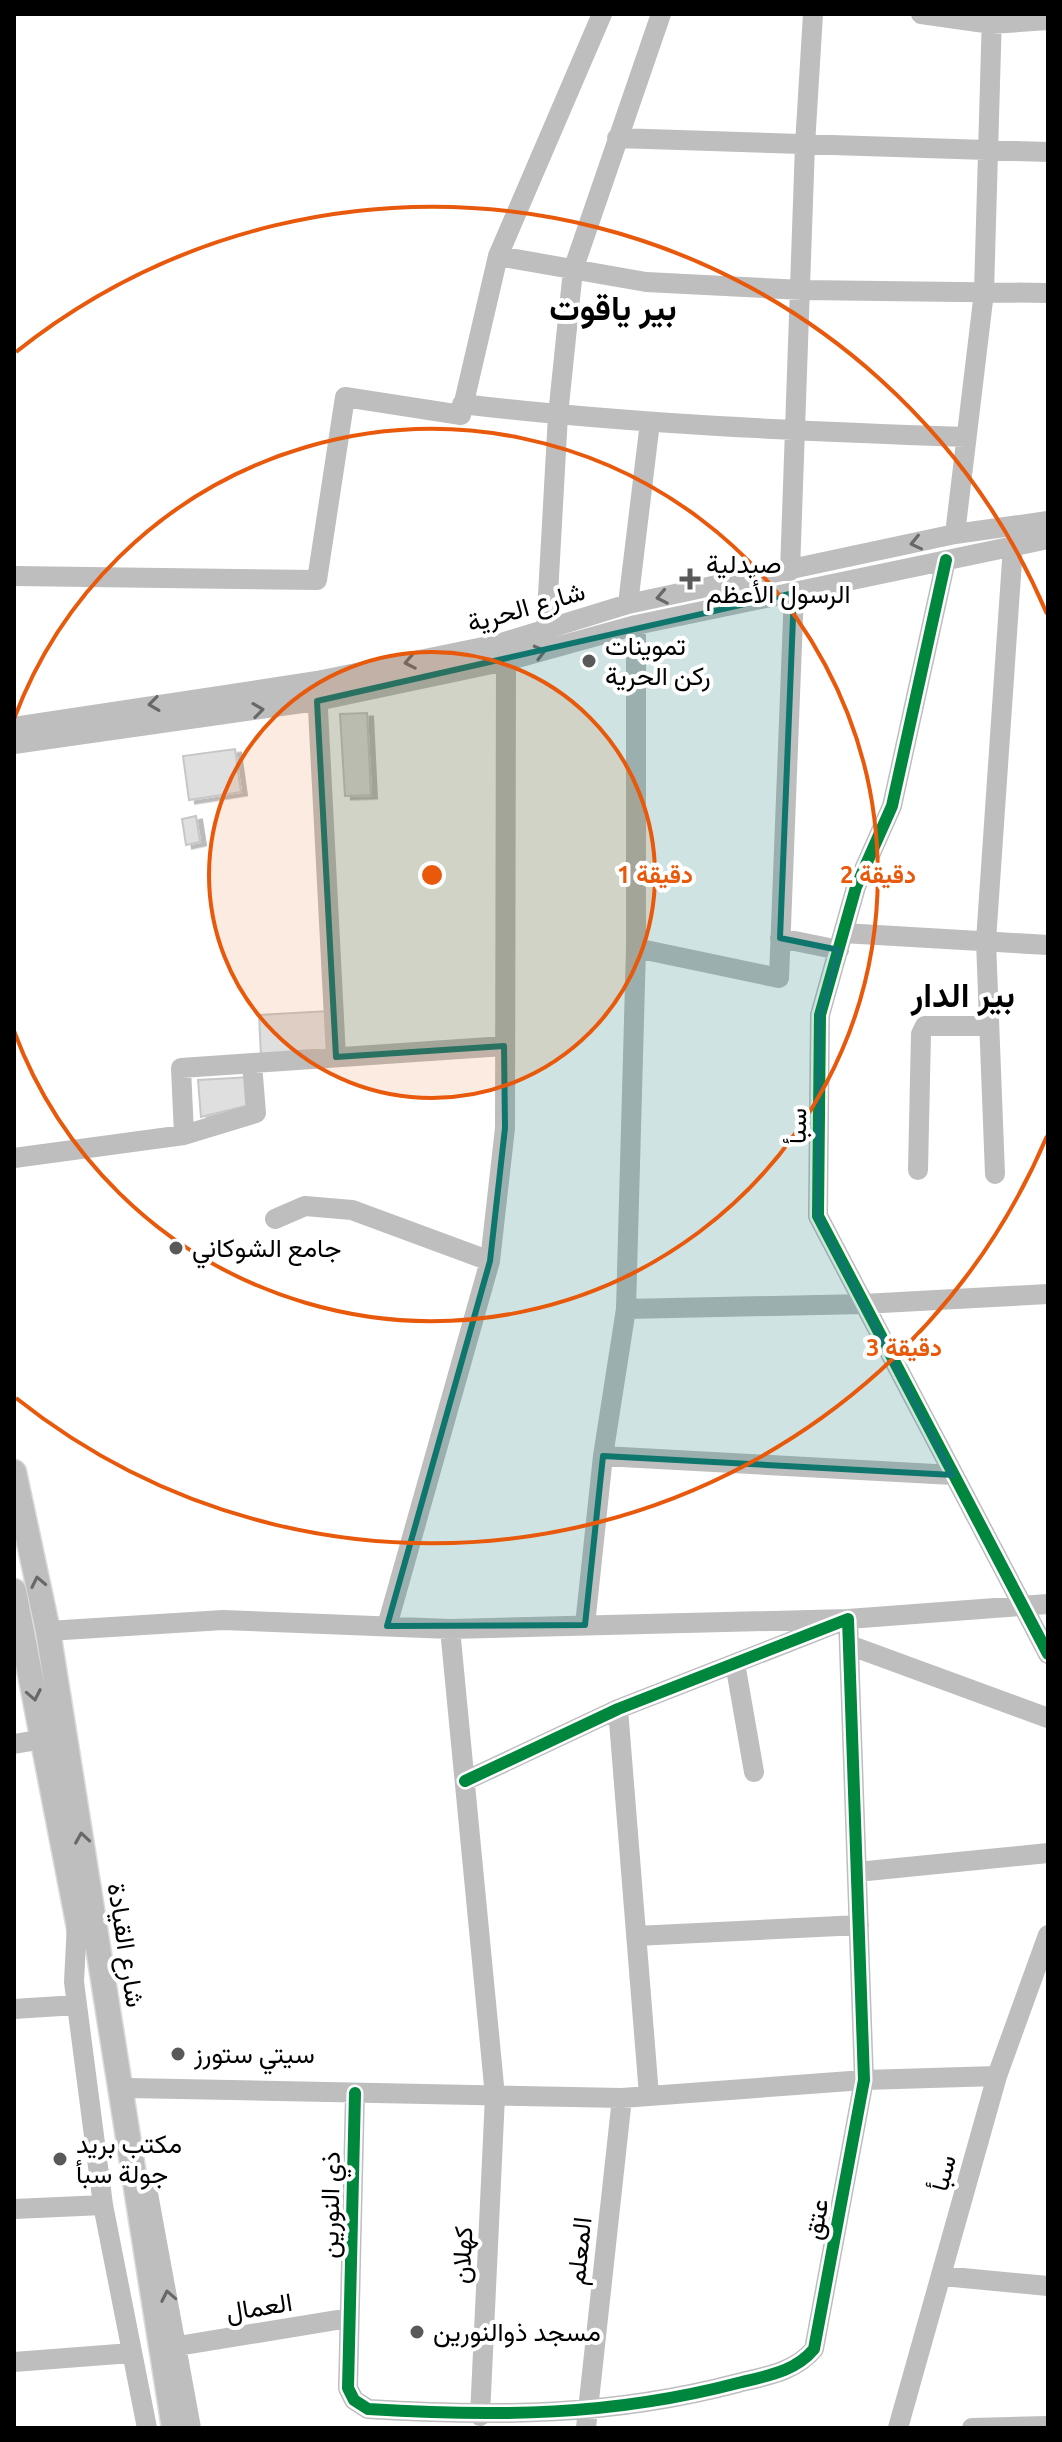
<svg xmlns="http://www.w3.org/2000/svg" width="1062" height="2442" font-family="Ubuntu,Vazirmatn,sans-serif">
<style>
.building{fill:#dfdfdf;stroke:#c7c7c7;stroke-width:2;filter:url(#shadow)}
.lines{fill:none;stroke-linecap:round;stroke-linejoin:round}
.major-casing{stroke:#dbdbdb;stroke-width:27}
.minor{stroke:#bebebe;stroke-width:20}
.major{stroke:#bebebe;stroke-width:24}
.cycleway-casing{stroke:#fff;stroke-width:17}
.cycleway{stroke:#00873e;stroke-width:12}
.oneway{stroke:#686868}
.marked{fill:#0f766e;fill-opacity:0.2;stroke:#0f766e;stroke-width:6;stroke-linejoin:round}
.ring{fill:none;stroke:#e8590c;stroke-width:4}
.poi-dot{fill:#595959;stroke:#fff;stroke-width:3}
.labels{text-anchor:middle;stroke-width:8;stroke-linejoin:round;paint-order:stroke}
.poi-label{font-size:26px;fill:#000;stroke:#fff;text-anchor:start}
.street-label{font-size:26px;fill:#000;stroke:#fff}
.district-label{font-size:34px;font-weight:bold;fill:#000;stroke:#fff}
.centre{fill:#e8590c;stroke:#fff;stroke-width:4}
.ring-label{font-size:24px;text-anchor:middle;font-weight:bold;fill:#e8590c;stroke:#fff;stroke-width:8;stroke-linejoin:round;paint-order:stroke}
</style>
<defs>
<filter id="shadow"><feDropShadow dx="6" dy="3.5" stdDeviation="0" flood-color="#0004"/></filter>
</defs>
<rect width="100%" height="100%" fill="#fff"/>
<path class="building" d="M367,713L371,795L345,796L340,714Z
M235,749L241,792L189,800L183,756Z
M196,816L200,842L186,845L182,819Z
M329,1011L332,1052L261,1056L259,1015Z
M251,1077L250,1105L201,1117L198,1080Z"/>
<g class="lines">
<g class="major-casing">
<path id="major" d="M14,1472L48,1631L174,2428
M14,1591L81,1938"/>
</g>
<path class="minor" d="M921,14L992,24L1048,20
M617,138L1048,152
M498,256L646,282L803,290L1048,293
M462,404C630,424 798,431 966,437
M955,534L984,292L992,14
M946,560L892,806L856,887L820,1015L818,1216L1048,1654
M790,571L805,145L813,14
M14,576L317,580L345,397L461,415L498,256L602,14
M628,604L650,422
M546,631L558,415L573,270L661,14
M317,690L336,1057
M14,727L317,681L498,644L628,604L955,534L1048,521
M14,744L317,701L506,661L636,625L1048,539
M843,933L1048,945
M780,938L839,950
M636,948L779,978L794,593
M184,1135L181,1068L504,1046
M14,1158L184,1135L256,1113L252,1064
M918,1170L921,1034L925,1026H989
M995,1174L986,941L1013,546
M275,1219L305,1206L352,1210L490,1261
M626,1309L863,1304L1048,1294
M603,1456L953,1475
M585,1625L603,1456L626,1309L636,948V625
M387,1626L490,1261L505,1128L506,661
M450,1629L495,2096L480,2416
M48,1631L223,1620L450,1629L848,1619L1048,1604
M849,1645L1048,1718
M735,1663L754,1772
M618,1709L649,2095
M14,1744L43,1739
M857,1872L1048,1853
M77,1923L74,1982L103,2205L147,2428
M636,1936L859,1925
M14,2009L76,2005
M128,2088L622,2098L864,2080L997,2076
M355,2093L348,2388L354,2400L368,2409C497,2417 612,2416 738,2383C766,2376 795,2372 814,2349L864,2080L848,1619L618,1709L465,1781
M147,2188L191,2428
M14,2209L103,2205
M942,2276L1048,2286
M178,2346L349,2318
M14,2362L131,2353
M586,2428L622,2098
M898,2428L997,2076L1048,1935
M972,2428L1048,2426"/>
<use href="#major" class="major"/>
<g class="cycleway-casing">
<path id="cycleway" d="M946,560L892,806L856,887L820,1015L818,1216L1048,1654
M355,2093L348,2388L354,2400L368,2409C497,2417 612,2416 738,2383C766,2376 795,2372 814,2349L864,2080L848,1619L618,1709L465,1781"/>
</g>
<use href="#cycleway" class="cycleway"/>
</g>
<defs><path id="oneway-chevron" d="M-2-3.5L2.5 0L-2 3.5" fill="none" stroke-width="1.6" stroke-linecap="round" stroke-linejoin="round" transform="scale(2)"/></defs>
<g class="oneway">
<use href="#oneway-chevron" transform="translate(916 543) rotate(167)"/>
<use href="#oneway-chevron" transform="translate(662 597) rotate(169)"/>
<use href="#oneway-chevron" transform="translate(540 652) rotate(-15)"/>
<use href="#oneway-chevron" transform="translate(410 662) rotate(169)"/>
<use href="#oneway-chevron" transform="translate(154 704) rotate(172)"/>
<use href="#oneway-chevron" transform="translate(258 710) rotate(-8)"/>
<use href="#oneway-chevron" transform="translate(38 1582) rotate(-102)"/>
<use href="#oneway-chevron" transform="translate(34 1695) rotate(79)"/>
<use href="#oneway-chevron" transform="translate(82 1838) rotate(-99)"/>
<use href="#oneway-chevron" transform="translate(168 2296) rotate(-101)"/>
</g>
<path class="marked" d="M794,593L780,938L839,950L820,1015L818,1216L953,1475L603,1456L585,1625L387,1626L490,1261L505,1128L504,1046L336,1057L317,701Z"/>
<circle cx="432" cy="875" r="223" fill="#e8590c" fill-opacity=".12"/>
<g class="ring">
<circle cx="432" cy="875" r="223"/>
<path d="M14 719A446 446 0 1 1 14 1031"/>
<path d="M1047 1136A668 668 0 0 1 16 1398M16 352A668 668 0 0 1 1047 614"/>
</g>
<g class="poi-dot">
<path d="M686 567h8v8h8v8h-8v8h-8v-8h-8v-8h8z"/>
<circle cx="589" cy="661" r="8"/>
<circle cx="176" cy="1248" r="8"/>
<circle cx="178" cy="2054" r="8"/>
<circle cx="60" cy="2159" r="8"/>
<circle cx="417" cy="2332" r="8"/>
</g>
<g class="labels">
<g class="poi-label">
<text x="706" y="573">صيدلية<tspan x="706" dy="30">الرسول الأعظم</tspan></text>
<text x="605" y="655">تموينات<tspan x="605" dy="30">ركن الحرية</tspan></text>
<text x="192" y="1257">جامع الشوكاني</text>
<text x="194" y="2063">سيتي ستورز</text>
<text x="76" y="2153">مكتب بريد<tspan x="76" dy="30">جولة سبأ</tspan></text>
<text x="433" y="2341">مسجد ذوالنورين</text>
</g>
<g class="street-label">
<text transform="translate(526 607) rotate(-16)" y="9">شارع الحرية</text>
<text transform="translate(797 1126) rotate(-89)" y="9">سبأ</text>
<text transform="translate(126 1945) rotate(81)" y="9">شارع القيادة</text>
<text transform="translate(943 2173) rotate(-75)" y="9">سبأ</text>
<text transform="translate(330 2205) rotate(-89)" y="9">ذي النورين</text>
<text transform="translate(816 2219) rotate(-79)" y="9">عتق</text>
<text transform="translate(579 2251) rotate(-84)" y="9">المعلم</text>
<text transform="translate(462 2255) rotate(-87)" y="9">كهلان</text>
<text transform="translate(259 2307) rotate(-9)" y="9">العمال</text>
</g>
<g class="district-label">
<text x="613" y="320">بير ياقوت</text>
<text x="963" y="1007">بير الدار</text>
</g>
</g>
<circle cx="432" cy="875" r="12" class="centre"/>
<g class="ring-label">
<text x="655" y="883">1 دقيقة</text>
<text x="878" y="883">2 دقيقة</text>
<text x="904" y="1356">3 دقيقة</text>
</g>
<rect width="1062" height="2442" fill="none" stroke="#000000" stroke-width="32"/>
</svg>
